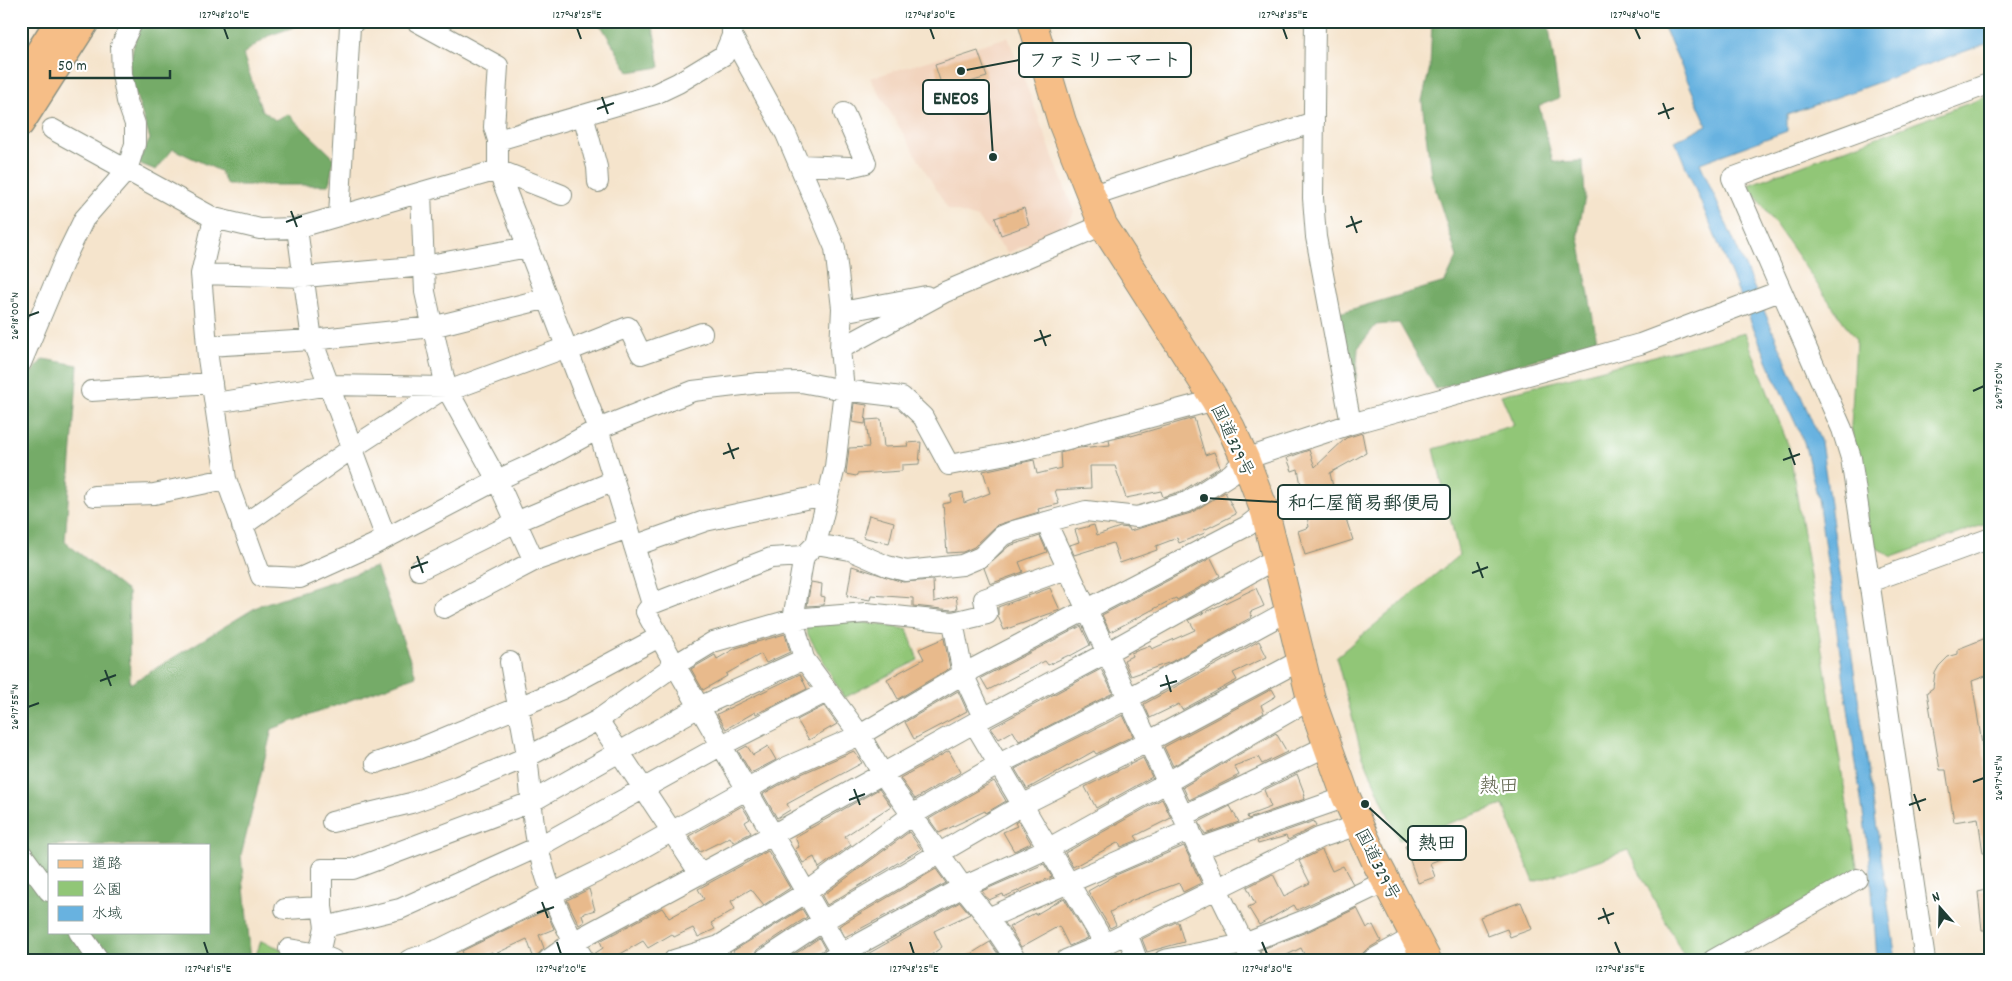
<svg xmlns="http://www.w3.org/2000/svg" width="2012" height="981" font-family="Dekko,'Klee One',sans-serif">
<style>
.built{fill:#f2d4be}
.green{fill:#91c677;stroke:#588256}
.forest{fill:#74ab68;stroke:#4a744e;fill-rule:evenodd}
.water{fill:#68b2e0;stroke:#44788a}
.building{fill:#e8ba8c}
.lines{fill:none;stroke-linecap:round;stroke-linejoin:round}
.minor-tunnel{stroke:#cac3ae;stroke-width:20;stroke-dasharray:20 10;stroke-linecap:butt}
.minor-casing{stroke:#8a9080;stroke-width:22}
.major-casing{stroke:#8a9080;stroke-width:28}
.highway-casing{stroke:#8a9080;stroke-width:30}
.minor{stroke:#fff;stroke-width:20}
.major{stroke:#f6be87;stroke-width:25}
.highway{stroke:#f6be87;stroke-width:28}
.ticks{fill:none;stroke:#1f3d34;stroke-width:2}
.labels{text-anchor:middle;stroke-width:4.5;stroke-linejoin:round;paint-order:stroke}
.street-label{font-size:18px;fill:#1f3d34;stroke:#fff}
.quarter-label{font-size:20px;fill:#656953;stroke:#fff}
.leader{fill:none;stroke:#1f3d34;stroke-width:2}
.callout-dot{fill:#1f3d34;stroke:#fff;stroke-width:2}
.callout{fill:#fff;stroke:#1f3d34;stroke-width:2}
.callout-label{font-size:19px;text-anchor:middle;font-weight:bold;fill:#1f3d34}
.neatline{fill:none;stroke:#1f3d34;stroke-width:2}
.ticks-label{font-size:12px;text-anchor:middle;fill:#1f3d34}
</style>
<rect width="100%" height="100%" fill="#fff"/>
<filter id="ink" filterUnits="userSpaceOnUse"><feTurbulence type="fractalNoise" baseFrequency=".02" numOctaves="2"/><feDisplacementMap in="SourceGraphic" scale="10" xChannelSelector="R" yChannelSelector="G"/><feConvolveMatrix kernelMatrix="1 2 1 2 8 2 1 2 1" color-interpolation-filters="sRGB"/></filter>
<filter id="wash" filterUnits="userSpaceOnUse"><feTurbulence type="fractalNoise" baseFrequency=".0096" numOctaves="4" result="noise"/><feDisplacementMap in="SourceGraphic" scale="20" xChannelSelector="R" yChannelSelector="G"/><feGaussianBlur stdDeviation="1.12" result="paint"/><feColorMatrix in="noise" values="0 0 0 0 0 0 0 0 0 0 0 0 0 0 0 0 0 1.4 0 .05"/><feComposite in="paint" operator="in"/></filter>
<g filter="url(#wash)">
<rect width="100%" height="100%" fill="#f5e4cc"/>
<path class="built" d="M1008,37L1074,212L1067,226L1008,253L978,218L948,209L870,78Z"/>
<path class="green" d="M1991,95V522L1892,557L1872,545L1851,426L1856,340L1748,185Z
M1745,333L1789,447L1858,872L1695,960H1686L1628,850L1534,882L1503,805L1399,840L1362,754L1336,657L1459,555L1434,449L1514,425L1501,395Z
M856,621L907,629L918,660L844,698L806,631L807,623Z
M261,941L311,960H262L256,955Z"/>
<path class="forest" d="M145,21H311L268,36L243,54L261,109L275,120L288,114L334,158L329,185H227L220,171L173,149L156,170L138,163L150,139L128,70L136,36Z
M593,21H652L660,67L629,72L602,27Z
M1432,21H1548L1559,98L1539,106L1553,162L1583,161L1585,197L1578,233L1597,341L1436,389L1399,323L1376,325L1358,348L1356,379L1350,387L1339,313L1445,282L1457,257L1431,175L1422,101L1430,67Z
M43,359L78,365L65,542L128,592L130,684L260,605L376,567L416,676L272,729L241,856L251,960H21V385ZM49,845H209V932H49Z"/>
<path class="water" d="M1664,21H1991V42L1787,115V131L1700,163L1821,442L1896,960H1877L1870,862L1818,499L1804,442L1773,374L1675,141L1707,125L1664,27Z"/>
<g id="blocks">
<path class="building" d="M978,51L987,77L943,90L935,65Z
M1024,208L1029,225L1001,235L995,218Z
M854,403L867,405L865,424L852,422Z
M1194,418L1205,455L1214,452L1220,467L1182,491L1163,497L1161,491L1126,498L1115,466H1090L1091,488L1055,490L1059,504L1038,509L1039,512L997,525L974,547L963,552L947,553L943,504L951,502L950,495L963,492L964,503L990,493L983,471L1034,460L1037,474L1061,468L1060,453L1079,448L1110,445L1109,440L1130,435L1131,436Z
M881,419L884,447L908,446L907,443L921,442L919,464L902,465V471L857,474L856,476L846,474L849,448L869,447L866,420Z
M1362,433L1366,453L1330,473L1337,505L1341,504L1353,540L1305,555L1298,531L1309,527L1298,469L1292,471L1287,458L1309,450L1315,467L1346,438Z
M1225,492L1236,514L1204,530L1205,533L1179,543L1177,538L1156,546L1157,550L1120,563L1113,543L1074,555L1070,545L1079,542L1075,530L1094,525L1097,535L1120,527L1129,528L1130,531L1191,513Z
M869,515L894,522L889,544L863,537Z
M1040,536L1047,552L1019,562L1023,572L990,584L984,568L1009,546Z
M1211,558L1220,576L1177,600L1176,598L1169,601L1110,632L1102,615Z
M852,566L903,582L933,580L934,602L956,596L958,609L952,610L913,606V598L871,595L870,600L847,596Z
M811,582L822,584L821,596L825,597L824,605L807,606Z
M1050,588L1060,610L1004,630L998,616V607Z
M1256,588L1264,606L1250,612L1252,617L1171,662L1131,676L1124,660L1132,656L1131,653L1150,646L1152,649L1195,630L1189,620Z
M1081,626L1090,645L1070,656L1069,655L1048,665L1045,661L988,690L981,678Z
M785,634L790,652L766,663L761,654L726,674L727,676L703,690L691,669L715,655L717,659L736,648Z
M1991,636V674L1972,681L1991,801V853H1983L1978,818L1954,822L1946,770H1940L1927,692L1933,688L1935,673L1939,666L1948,657L1958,654V649Z
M944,638L950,668L898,699L887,679L924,659L919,649Z
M1259,641L1267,657L1233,673L1237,680L1182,710L1179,704L1150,718L1144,704Z
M1101,669L1113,693L1019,741L1013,731L999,739L991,728Z
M800,674L807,689L756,714L755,712L726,729L717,714Z
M1272,689L1276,696L1261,705L1264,713L1173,766L1164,747Z
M958,691L967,711L914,739L905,722Z
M824,706L837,724L809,740L797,720Z
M1123,715L1133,736L1096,754L1094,751L1027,789L1015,769Z
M1276,733L1287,752L1262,764L1258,757L1234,766L1239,775L1189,800L1183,787Z
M747,746L753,755L768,746L776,760L751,773L738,751Z
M854,751L862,763L787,804L790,810L777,818L763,794L792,778Z
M949,751L961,772L915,799L900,778Z
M1143,758L1152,777L1096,808L1085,787Z
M1297,774L1305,795L1304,796L1305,799L1248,819L1247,816L1271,807L1264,790Z
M994,781L1006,801L986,813L985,811L939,833L929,819Z
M879,789L891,806L845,836L851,845L819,868L814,857L803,863L795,849L799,847L795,837Z
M1162,799L1171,818L1135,836L1138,840L1121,847L1119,842L1073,867L1065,853Z
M742,806L750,819L745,822L751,833L733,842L730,837L700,852L689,836Z
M1230,806L1239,822L1205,834L1199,822Z
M1018,821L1031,843L1014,851L1003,832L1017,826L1015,823Z
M1314,821L1316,826L1288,840L1286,836L1258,844L1257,841Z
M909,832L921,849L827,905L822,896Z
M1445,832L1453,854L1430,863L1435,877L1418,883L1405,846Z
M1184,846L1201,883L1183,892L1179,883L1133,900L1110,912L1116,925L1110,928L1088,891L1116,875Z
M1322,850L1332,871L1343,866L1353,884L1297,910L1294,905L1259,925L1248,907L1255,904L1247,887L1273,874L1284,896L1310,883L1299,861Z
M768,851L790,888L764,905L751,889L731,901L735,909L711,923L715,929L698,937L693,928L674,937L672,934L648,948L643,941L610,960H596L594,954L603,948L600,941L662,908L669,918L704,899L698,889Z
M1044,864L1052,877L1035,884V883L1004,897L1003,894L989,900L982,891Z
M936,869L946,883L845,937L839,926Z
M589,889L595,910L582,914L584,922L579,925L567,900Z
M1991,889V930H1982L1978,892Z
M1064,898L1088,938L1069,946L1059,926L1021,947L1009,927L1035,913V915Z
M960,902L970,914L934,931L942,947L924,960H857Z
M1521,902L1532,929L1510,937L1507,929L1488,936L1480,917Z
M1357,908L1367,928L1373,925L1381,941L1366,950L1362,954L1360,960H1307L1301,948L1277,960H1264L1260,950L1309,931Z
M802,909L807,917L757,950L752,960H739L733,951Z
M546,910L554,929L539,935L544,948L534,959L527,939L493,955L492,952L475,960H466L462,951Z
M1176,922H1178L1184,942L1147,952L1142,939Z
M819,938L825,949L806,960H786Z
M990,942L1002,960H961Z"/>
</g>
</g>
<g filter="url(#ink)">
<use href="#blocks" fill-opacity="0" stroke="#8a9080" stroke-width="1"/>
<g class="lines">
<path class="minor-tunnel" d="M21,110L52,129"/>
<g class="minor-casing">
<path id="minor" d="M416,21L498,66L494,127L498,140
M732,21V36L786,134L835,248L842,308L840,349L844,390L835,467L816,544L804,556L793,619L804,659L860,735L882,773L963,887L988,918L1016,960
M1315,21L1313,198L1316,237L1351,424
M583,115L597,167L598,182
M52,129L214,218L260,229L297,228L498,170L598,429L652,604L646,612L675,665L845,960
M800,165L849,167L866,163L844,113
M421,193L425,292L446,387L497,480L534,561
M562,195L498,170V140L655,94L678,83L724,55L732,36
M1090,196L1314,122
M339,216L350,26L355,21
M214,218L201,274L208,358L226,479L261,576L300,578L373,545L497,480L541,460L598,429L693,391L759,383L801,382L844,390L902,397L923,417L949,465L1022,451L1215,400
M297,228L312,340L386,538
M201,274L305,277L424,266L528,247
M842,312L926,296
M207,346L312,340L432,327L548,298
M840,349L945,292L1103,225
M568,351L628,327L641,354L702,333
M21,363L66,256L84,219L127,170L135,144V124L127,101L122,74L121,46L133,21
M91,391L212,383
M448,391L567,347
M215,403L329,385L446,387
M94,496L154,494L226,479
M1046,522L1217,889L1252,960
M242,526L354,447L446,387
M816,544L850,550L887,566L906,571L962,565L981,557L1002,536L1014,531L1086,511L1137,517L1187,502L1231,474L1245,459L1351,424L1640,344L1780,291
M634,546L705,521L828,494
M419,570L516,522L614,481
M1869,582L1991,538
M652,604L771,558L804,556
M444,608L534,561L628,528
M953,622L987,614L984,599L1066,569
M510,662C515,693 522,724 527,756C531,786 531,817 538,847C547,887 563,925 584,960
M598,720L700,874
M974,723L1105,944
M376,763L418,749L562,689L659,637
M1183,816L1327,746
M332,822L411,803L458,786L527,757L598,720L675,665L713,642L793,619L866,613L953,622L963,674L983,717
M1198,849L1346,797
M21,853L49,891
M285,909L322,907
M988,918L1190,830
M325,927L400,909L538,847L722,745L828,691
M79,932L99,960
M1127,933L1137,960
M289,949L319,954L333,960
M319,954L325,927L322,907V869H353L531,802L699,707L804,659
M409,960L440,949L619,861L787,767L860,735L963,674L1247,526L1265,512
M548,960L573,942L774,834L974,723L1108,652L1275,559
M674,960L719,946L807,892L912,815L999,764L1129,698L1288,611
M764,960L823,921L1024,804L1149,741L1301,660
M830,960L963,887L1049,848L1168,782L1311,699
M1066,960L1105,944L1319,838L1358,825
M1164,960L1244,944L1305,920L1386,881
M1372,960L1415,936
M1713,960L1857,879
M1925,960L1851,458L1842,429L1732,178L1991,83"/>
</g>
<g class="major-casing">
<path id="major" d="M21,79L58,21
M21,124L87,21"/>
</g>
<g class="highway-casing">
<path id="highway" d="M1032,21L1062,122L1103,225L1215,400L1231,428L1245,459L1265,512L1311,699L1346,797L1376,862L1427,960"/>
</g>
<use href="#minor" class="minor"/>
<use href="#major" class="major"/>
<use href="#highway" class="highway"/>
</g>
</g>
<path class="ticks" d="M224,28L228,39M577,28L581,39M930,28L934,39M1283,28L1287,39M1635,28L1640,39M602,97L608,114M1663,103L1669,119M597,109L614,103M1658,114L1674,108M291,211L297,227M1351,216L1357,233M286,222L302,216M1346,227L1362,221M28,316L39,312M1040,330L1046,346M1034,341L1051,335M1973,391L1984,386M728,443L734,459M1789,448L1795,465M723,454L739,448M1783,460L1800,454M417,556L423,573M1477,562L1483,578M411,568L428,562M1472,573L1488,567M105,670L111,686M1166,675L1171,692M100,681L116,675M1160,686L1177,681M28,707L39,703M1973,782L1984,778M854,789L860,805M1914,794L1920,811M849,800L865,794M1909,805L1926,799M542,902L548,918M1603,908L1609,924M537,913L554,907M1598,919L1614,913M204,942L208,954M557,942L561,954M910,942L914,954M1262,942L1267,954M1615,942L1620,954"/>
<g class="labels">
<g class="street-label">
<text transform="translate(1233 440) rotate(65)" y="6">国道329号</text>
<text transform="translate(1378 864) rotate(63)" y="6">国道329号</text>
</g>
<g class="quarter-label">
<text x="1499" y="792">熱田</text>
</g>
</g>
<path class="leader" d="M961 71L1019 60M993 157L989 97M1204 498L1278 502M1365 804L1408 843"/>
<g class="callout-dot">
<circle cx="961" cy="71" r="5"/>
<circle cx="993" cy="157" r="5"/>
<circle cx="1204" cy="498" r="5"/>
<circle cx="1365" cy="804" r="5"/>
</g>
<g class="callout">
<rect x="1019" y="43" width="172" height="34" rx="5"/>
<rect x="923" y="80" width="66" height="34" rx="5"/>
<rect x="1278" y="485" width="172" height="34" rx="5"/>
<rect x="1408" y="826" width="58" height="34" rx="5"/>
</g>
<g class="callout-label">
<text x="1105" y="66">ファミリーマート</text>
<text x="956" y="104">ENEOS</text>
<text x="1364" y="509">和仁屋簡易郵便局</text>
<text x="1437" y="849">熱田</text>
</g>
<rect width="2012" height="981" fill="none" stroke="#fff" stroke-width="55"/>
<rect x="48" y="844" width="162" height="90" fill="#ffffff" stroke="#a5b1ae"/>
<rect x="58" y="860" width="25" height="8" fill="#f6be87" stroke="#a5b1ae"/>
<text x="92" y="868" font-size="15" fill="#1f3d34">道路</text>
<rect x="58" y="881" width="25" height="15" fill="#91c677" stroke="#a5b1ae"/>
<text x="92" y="894" font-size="15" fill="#1f3d34">公園</text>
<rect x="58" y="906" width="25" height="15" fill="#68b2e0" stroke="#a5b1ae"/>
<text x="92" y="918" font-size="15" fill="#1f3d34">水域</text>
<g transform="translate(1940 908) rotate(340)" stroke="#ffffff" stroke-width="4" paint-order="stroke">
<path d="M0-4L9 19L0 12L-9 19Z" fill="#1f3d34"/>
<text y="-8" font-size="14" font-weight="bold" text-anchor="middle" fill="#1f3d34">N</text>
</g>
<path d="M50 70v8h120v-8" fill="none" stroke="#1f3d34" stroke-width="2.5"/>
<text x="58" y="70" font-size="15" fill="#1f3d34" stroke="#ffffff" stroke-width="4" paint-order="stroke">50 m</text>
<rect x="28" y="28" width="1956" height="926" class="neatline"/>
<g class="ticks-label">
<text x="224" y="18">127°48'20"E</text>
<text x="577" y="18">127°48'25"E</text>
<text x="930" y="18">127°48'30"E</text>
<text x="1283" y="18">127°48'35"E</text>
<text x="1635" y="18">127°48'40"E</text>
<text transform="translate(14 316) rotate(-90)" y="4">26°18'00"N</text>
<text transform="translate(1998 386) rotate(-90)" y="4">26°17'50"N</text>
<text transform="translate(14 707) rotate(-90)" y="4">26°17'55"N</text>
<text transform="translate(1998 778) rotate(-90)" y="4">26°17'45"N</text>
<text x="208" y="972">127°48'15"E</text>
<text x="561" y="972">127°48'20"E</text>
<text x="914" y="972">127°48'25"E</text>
<text x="1267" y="972">127°48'30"E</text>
<text x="1620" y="972">127°48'35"E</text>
</g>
</svg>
